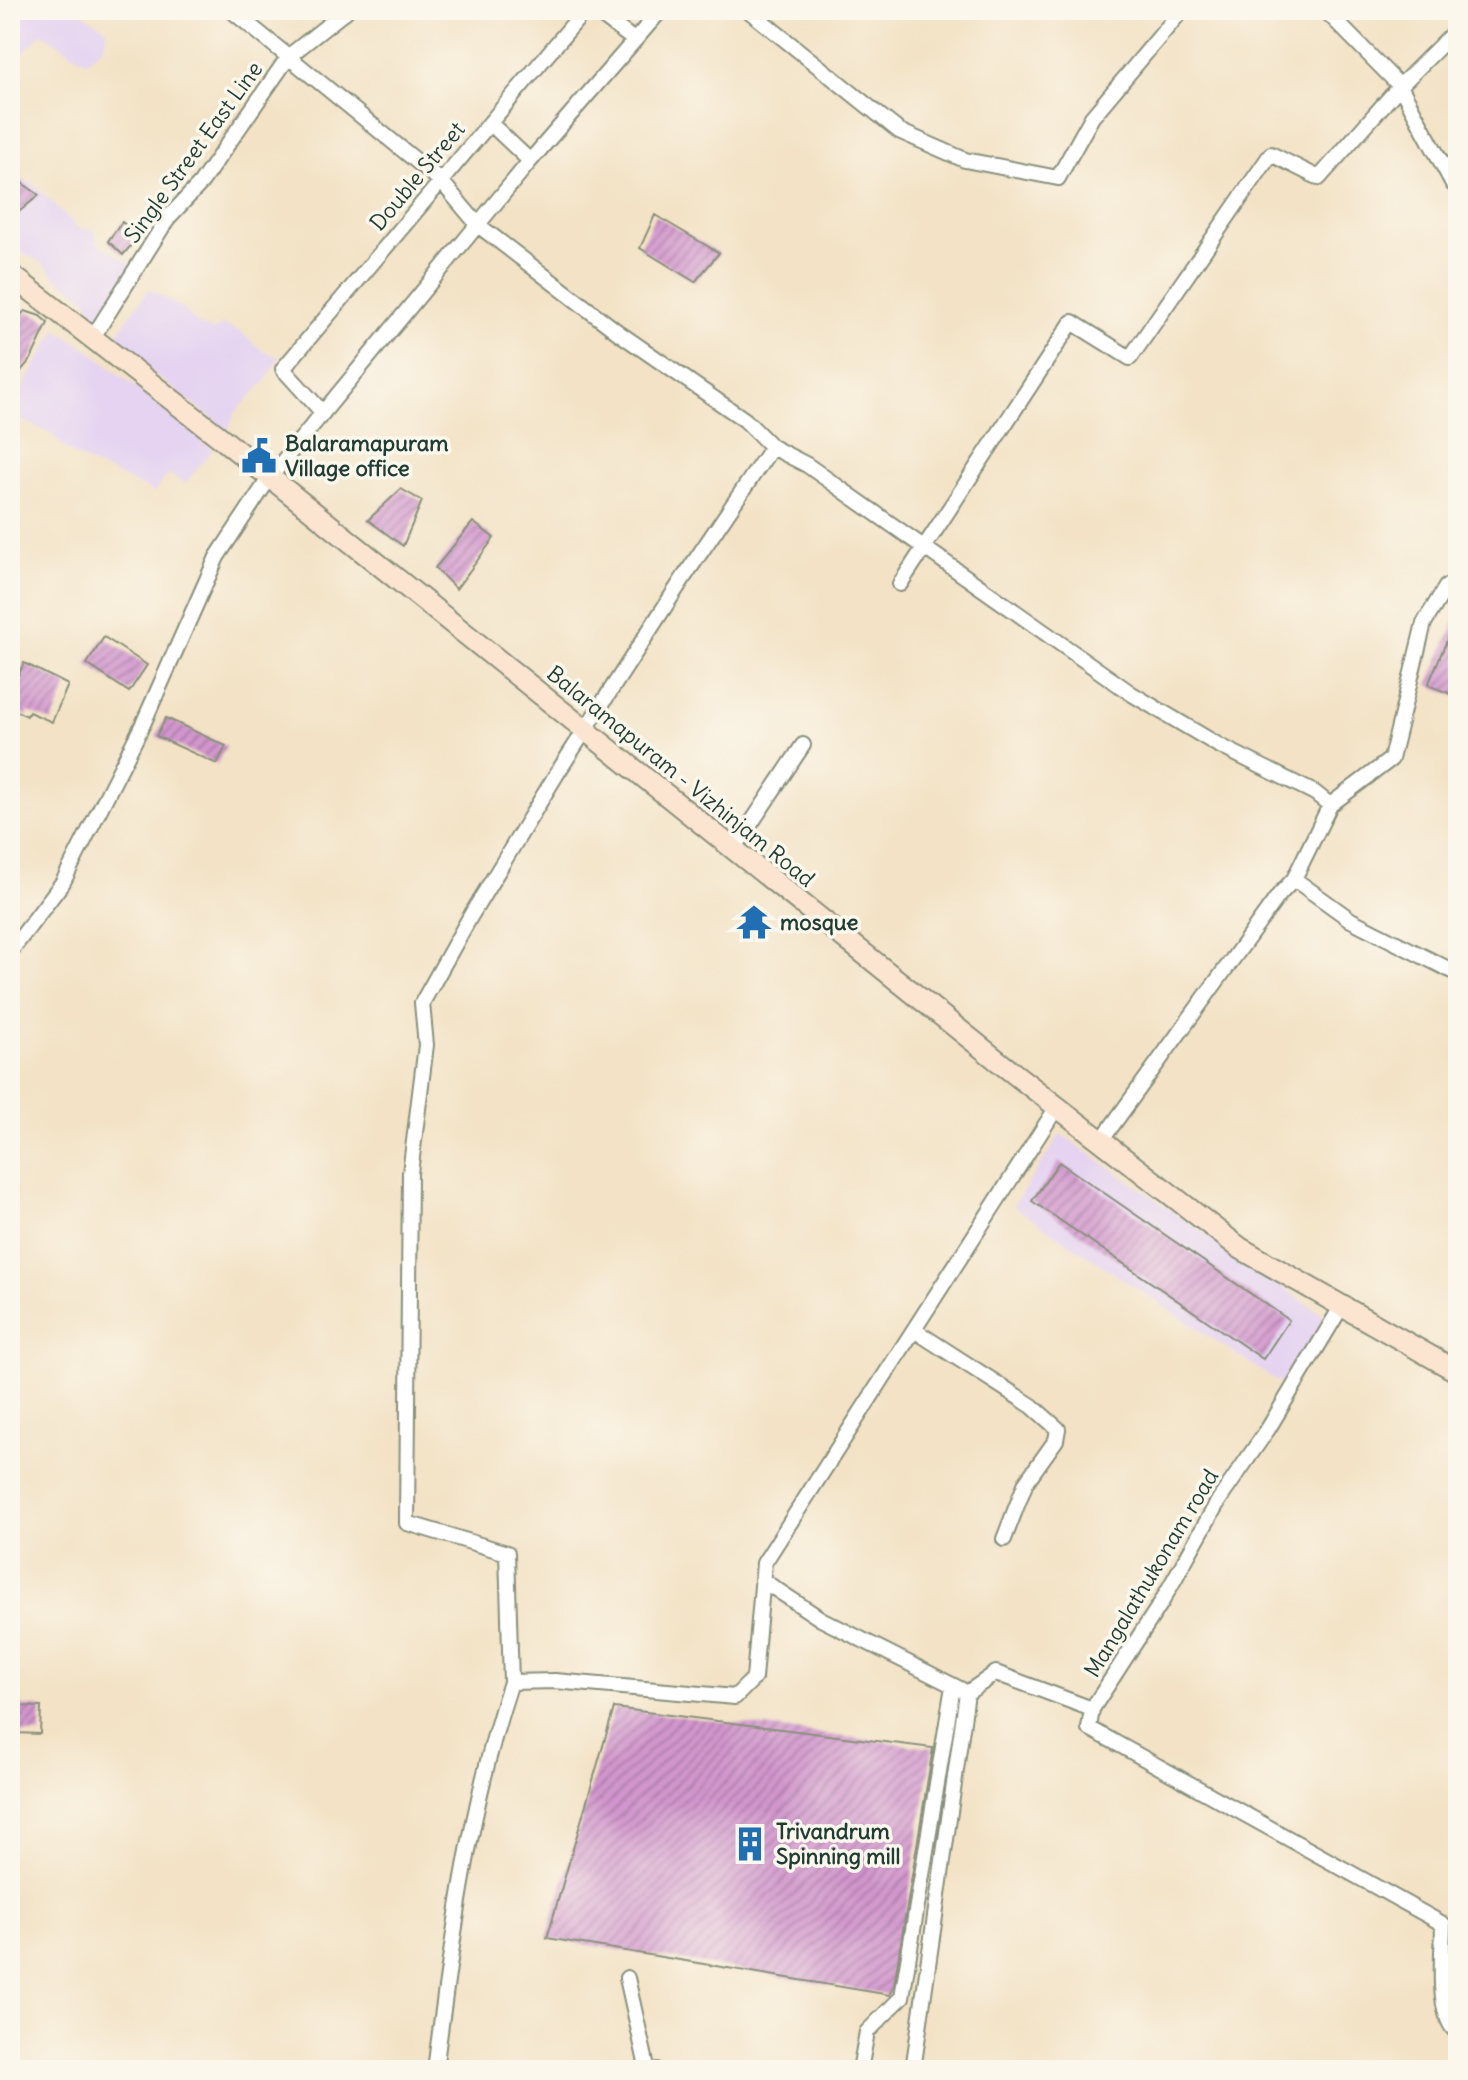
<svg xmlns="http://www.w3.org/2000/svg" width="1468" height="2080" font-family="Delius,sans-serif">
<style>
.built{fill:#e5d3f1}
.building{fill:url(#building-hatch)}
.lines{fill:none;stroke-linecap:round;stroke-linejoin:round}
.minor-casing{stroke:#89907c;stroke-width:18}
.secondary-casing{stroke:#89907c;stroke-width:24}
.minor{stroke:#fff;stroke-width:14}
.secondary{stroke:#fce5d0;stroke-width:20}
.labels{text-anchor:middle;stroke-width:7;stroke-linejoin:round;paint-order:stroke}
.street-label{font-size:22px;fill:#1f3d34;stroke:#fbf7ec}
.poi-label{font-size:22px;font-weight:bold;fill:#1f3d34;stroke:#fbf7ec;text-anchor:start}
</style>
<defs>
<pattern id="building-hatch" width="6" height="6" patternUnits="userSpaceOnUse" patternTransform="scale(2)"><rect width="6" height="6" fill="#d296cd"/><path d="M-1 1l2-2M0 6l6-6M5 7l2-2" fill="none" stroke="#aa7ca7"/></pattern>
</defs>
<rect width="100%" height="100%" fill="#fbf7ec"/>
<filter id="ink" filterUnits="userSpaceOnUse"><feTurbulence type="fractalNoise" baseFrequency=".0125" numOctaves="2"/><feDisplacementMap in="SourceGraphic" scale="16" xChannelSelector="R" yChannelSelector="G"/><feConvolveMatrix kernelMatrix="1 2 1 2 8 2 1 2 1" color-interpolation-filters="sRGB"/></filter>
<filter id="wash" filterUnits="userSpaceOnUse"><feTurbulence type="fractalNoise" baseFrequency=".006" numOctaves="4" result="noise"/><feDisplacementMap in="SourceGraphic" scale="32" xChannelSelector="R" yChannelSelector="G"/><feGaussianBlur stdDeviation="1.8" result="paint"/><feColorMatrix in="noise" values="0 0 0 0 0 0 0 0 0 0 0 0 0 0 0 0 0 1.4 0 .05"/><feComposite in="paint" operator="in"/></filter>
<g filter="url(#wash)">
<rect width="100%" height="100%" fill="#f3e2c5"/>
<path class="built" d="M10,10H77L108,30L103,47L86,62L42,33L10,67Z
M10,174L35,185L77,227L96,231V242L130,263L128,276L97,319L86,298L60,281L41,262L17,250L13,233L10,232Z
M149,289L184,309L198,324L214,331L222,324L241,332L263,351L280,357L265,382L235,413L228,431L112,341Z
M57,330L85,347L213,449L185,484L169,474L154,492L83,460L66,449L51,434L10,414V408Z
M1061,1134L1326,1317L1281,1384L1013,1206Z"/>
<g id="blocks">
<path class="building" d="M10,174L39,195L20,211L10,203Z
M655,215L719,253L695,282L640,248Z
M122,222L139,236L123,255L108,241Z
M25,311L40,316L48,323L31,359L10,384V324Z
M401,489L422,501L403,546L368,520Z
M473,522L494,538L456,589L435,568Z
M1458,614V697L1428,685Z
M104,637L147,665L129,692L87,664Z
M24,663L68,685L52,722L29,712L27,716L10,708V692Z
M166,718L226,746L217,764L156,736Z
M1059,1162L1289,1320L1263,1359L1032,1201Z
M16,1706L41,1707L40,1734L14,1733Z
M614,1708L933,1748L894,1985L890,1995L547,1938Z"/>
</g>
</g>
<g filter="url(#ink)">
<use href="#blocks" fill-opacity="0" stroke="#89907c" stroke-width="2"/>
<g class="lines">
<g class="minor-casing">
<path id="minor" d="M231,10L441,181L478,225L619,333L745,420L772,447L807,465L1132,694L1218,745L1315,793L1330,805
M594,10L634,40
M748,10L899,131L965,160L1058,178L1092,117L1182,10
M490,123L530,161
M1453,184L1400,86L1458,28
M93,337L168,218L200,184L289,56L347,10
M323,413L283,369L585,10
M900,584L1072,322L1130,358L1271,154L1319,178L1400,86L1325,10
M734,849L803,745
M1294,879L1351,920L1458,974
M10,952L63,882L143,724L217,557L270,477L530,161L661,10
M1101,1141L1279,895L1294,879L1330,805L1391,759L1424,623L1446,587L1458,579
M914,1330L1032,1406L1058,1429L1056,1440L1026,1482L1004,1539
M762,1580L821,1619L962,1690
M511,1682L507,1553L407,1523L410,1173L426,1045L422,1003L470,917L556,775L682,580L772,447
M1092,1709L1089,1728L1443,1924C1443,1950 1435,2018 1458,2033
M627,1978L647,2067L657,2070
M435,2070C452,1939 469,1808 511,1682L555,1681L735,1697L754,1678L764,1563L1057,1107
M860,2070L867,2032L902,1997L953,1686
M913,2070L967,1693L996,1673L1092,1709L1161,1603L1219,1500L1268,1429L1343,1304"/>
</g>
<g class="secondary-casing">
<path id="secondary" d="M10,274L221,438L1003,1065L1240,1248L1458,1372"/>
</g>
<use href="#minor" class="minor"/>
<use href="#secondary" class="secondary"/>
</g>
</g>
<defs>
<g id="civic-bare" transform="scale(2.76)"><path d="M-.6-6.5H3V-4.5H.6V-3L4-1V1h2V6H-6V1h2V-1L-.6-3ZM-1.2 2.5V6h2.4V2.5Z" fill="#1f6fb2" stroke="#fbf7ec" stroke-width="2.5" paint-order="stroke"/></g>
<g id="temple-bare" transform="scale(2.76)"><path d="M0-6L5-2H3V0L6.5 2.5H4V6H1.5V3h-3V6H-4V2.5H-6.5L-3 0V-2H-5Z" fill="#1f6fb2" stroke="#fbf7ec" stroke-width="2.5" paint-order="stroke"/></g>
<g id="building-bare" transform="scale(2.76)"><path d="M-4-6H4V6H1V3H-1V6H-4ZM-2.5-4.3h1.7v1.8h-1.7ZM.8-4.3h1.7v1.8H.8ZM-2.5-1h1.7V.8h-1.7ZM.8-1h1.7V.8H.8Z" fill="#1f6fb2" stroke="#fbf7ec" stroke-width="2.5" paint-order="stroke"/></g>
</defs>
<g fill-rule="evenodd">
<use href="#civic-bare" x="259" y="456"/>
<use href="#temple-bare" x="754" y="922"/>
<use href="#building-bare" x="750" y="1844"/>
</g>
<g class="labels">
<g class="street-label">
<text transform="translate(193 152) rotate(-54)" y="8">Single Street East Line</text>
<text transform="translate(417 176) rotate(-50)" y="8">Double Street</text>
<text transform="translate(681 776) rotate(39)" y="8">Balaramapuram - Vizhinjam Road</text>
<text transform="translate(1151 1573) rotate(-59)" y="8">Mangalathukonam road</text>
</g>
<g class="poi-label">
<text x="285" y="451">Balaramapuram<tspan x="285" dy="25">Village office</tspan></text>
<text x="780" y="930">mosque</text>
<text x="776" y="1839">Trivandrum<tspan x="776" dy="25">Spinning mill</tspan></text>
</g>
</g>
<rect width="1468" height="2080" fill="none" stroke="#fbf7ec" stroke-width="40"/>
</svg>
